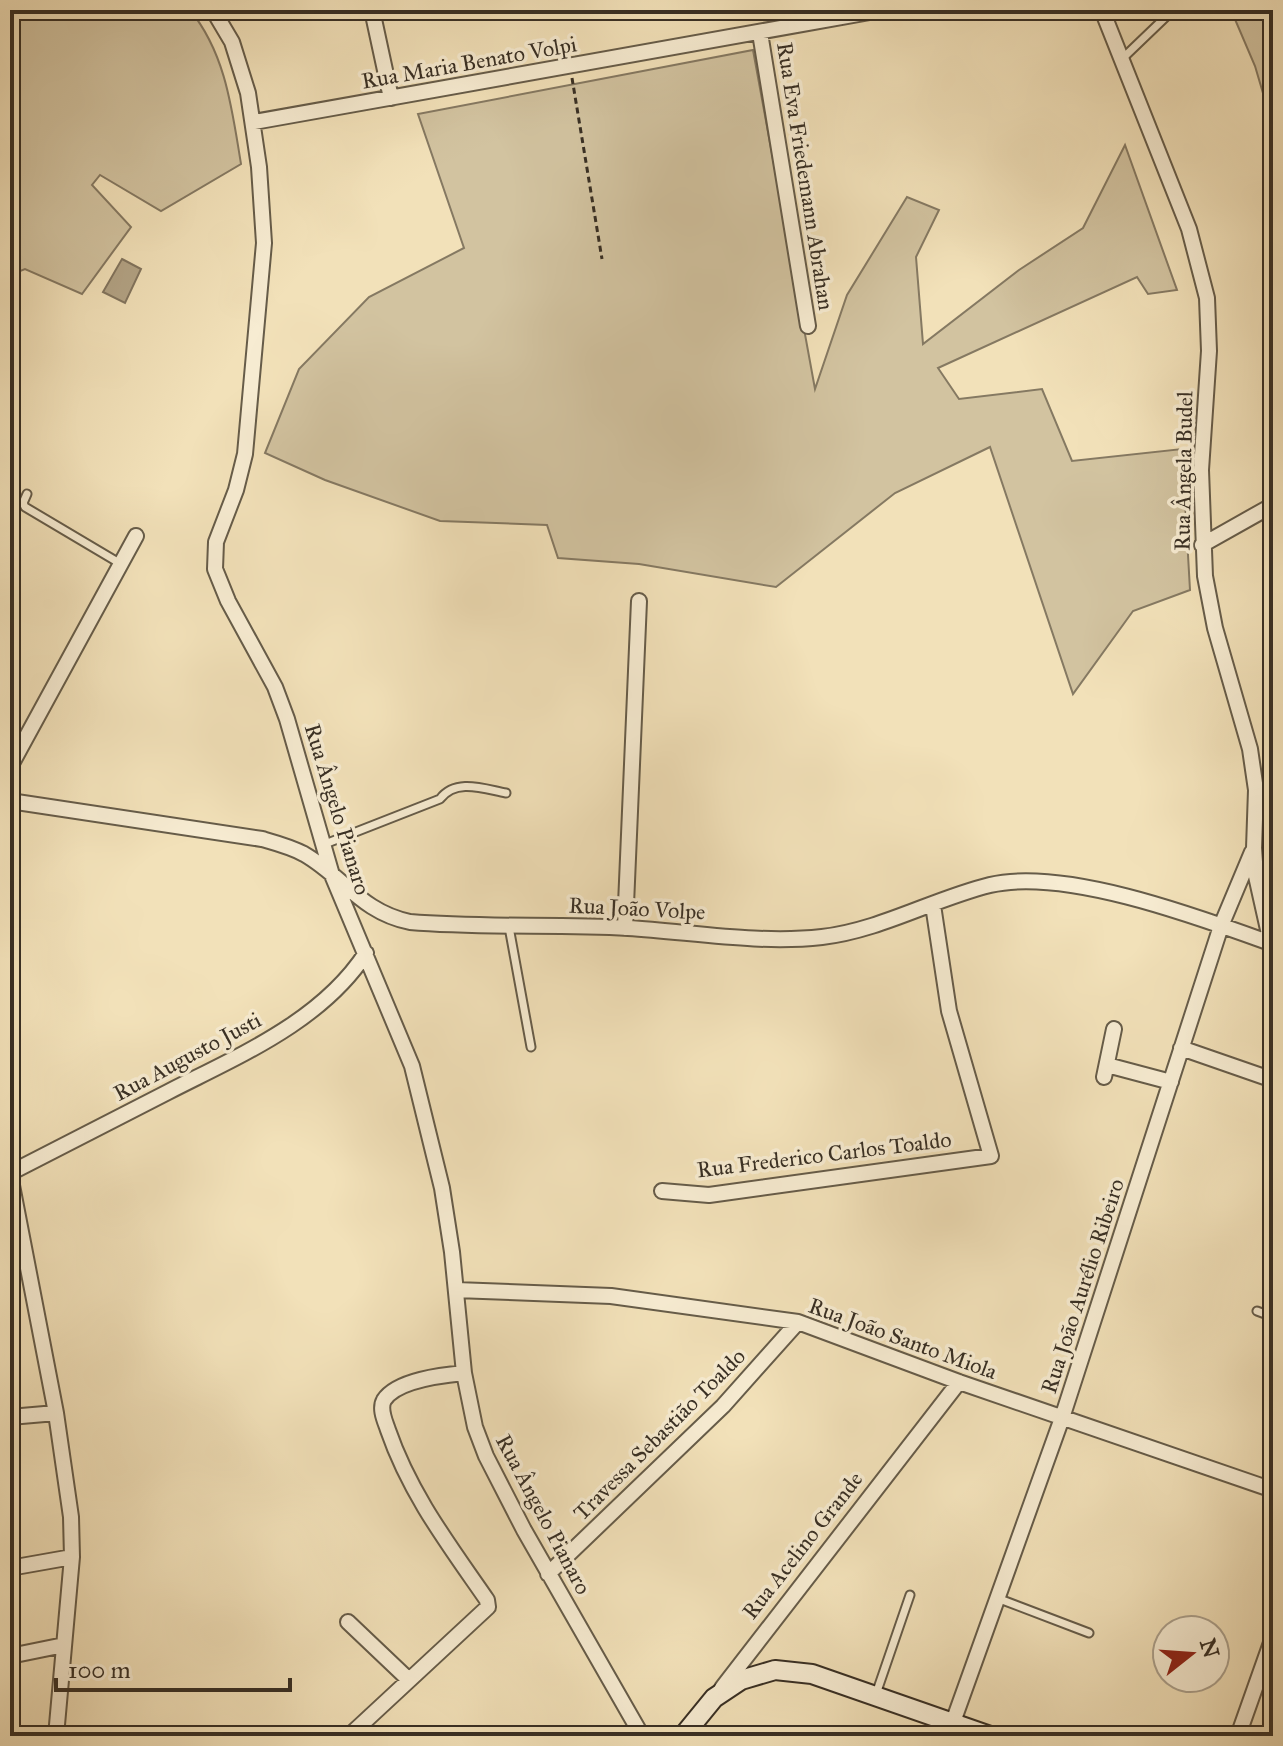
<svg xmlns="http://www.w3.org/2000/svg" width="1283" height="1746" font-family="'IM FELL Great Primer',serif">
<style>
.green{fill:#d2c3a0;stroke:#857962;stroke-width:2}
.water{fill:#b3a486;stroke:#82755f;stroke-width:2}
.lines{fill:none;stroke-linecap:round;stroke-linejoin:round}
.lane-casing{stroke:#665c49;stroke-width:11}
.street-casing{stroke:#665c49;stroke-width:18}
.secondary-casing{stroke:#382f24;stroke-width:22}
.path{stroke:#382f24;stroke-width:3;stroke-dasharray:6 4;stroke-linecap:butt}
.lane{stroke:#f7ecd2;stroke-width:7}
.street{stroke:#f7ecd2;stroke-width:14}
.secondary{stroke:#f7ecd2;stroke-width:18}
.labels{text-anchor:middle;stroke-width:7;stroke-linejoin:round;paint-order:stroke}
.street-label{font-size:22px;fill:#382f24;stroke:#f7ecd2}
</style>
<rect width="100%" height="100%" fill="#f2e1b9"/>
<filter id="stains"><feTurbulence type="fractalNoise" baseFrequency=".0025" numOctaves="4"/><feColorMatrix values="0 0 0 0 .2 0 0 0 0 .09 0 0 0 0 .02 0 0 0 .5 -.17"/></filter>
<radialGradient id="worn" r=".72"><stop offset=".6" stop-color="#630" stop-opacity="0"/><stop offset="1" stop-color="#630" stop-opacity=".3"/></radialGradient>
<path class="green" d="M10,10H190C226,54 232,110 241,164L161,211L100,175L92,185L131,227L82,294L25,269L10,275Z
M1231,10H1273V127L1255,66Z
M753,50L815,389L847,295L907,197L939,210L916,257L923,344L1019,270L1083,228L1125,145L1177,290L1148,294L1137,277L938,368L959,399L1042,389L1072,461L1182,449L1190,590L1133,611L1073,694L990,447L895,493L776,587L639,564L558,558L547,525L440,521L325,480L265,453L299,369L369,297L464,248L418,114Z"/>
<path class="water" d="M122,259L141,269L125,303L103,292Z"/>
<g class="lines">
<g class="lane-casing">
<path id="lane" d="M1123,58L1173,10
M27,494L23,503L25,507L121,564
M325,844L440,799C456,778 484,789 506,793
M509,927L531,1047
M1257,1311L1273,1317
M997,1598L1089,1633
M876,1694L910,1595"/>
</g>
<g class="street-casing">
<path id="street" d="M213,10L232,42L248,93L259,167L264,243L245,454L236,490L216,542L215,569L228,601L275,687L287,719L332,875L412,1066L442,1188L452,1252L464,1373L475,1427L486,1456L524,1530L642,1736
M372,10L391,98
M1102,10L1189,229L1207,298L1209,351L1201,470L1205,576L1215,628L1250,749L1256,790L1254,848L1256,876L1271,943
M760,33L808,326
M254,122L881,10
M1202,545L1273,505
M10,767L136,536
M10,801L262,839C276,843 291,847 304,854C344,877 361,912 410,922C482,928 556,924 628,928C692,932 759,944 822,937C881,930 933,899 990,885C1065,867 1201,918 1273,944
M625,928L639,601
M1181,1048L1273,1080
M1107,1065L1171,1082
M1104,1077L1114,1029
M10,1173C63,1146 115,1119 168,1092C238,1056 321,1022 366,953
M10,1175L56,1413L71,1517L72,1557L56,1736
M662,1191L709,1195L991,1156L949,1011L933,905
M456,1290L611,1296L798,1322L959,1382L1273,1490
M10,1417L56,1413
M10,1568L72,1557
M548,1574L723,1406L798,1322
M348,1622L409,1680
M10,1656L64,1645
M722,1688L959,1382
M349,1736L488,1607L487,1600C449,1545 410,1494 388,1430C385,1421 379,1409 384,1400C397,1380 443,1375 464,1373
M948,1736L1062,1418L1221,926L1252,852
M1238,1736L1273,1637"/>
</g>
<g class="secondary-casing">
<path id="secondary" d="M683,1736L714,1698L741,1680L775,1670L812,1674L990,1736"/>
</g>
<path class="path" d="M572,78L602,259"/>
<use href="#lane" class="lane"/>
<use href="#street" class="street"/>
<use href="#secondary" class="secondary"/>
</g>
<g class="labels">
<g class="street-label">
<text transform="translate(469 62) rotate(-10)" y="8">Rua Maria Benato Volpi</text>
<text transform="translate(806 176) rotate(81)" y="8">Rua Eva Friedemann Abrahan</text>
<text transform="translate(1183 471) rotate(-89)" y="8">Rua Ângela Budel</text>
<text transform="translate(338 809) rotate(73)" y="8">Rua Ângelo Pianaro</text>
<text transform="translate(637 908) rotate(3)" y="8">Rua João Volpe</text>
<text transform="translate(187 1056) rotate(-28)" y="8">Rua Augusto Justi</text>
<text transform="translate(824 1154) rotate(-7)" y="8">Rua Frederico Carlos Toaldo</text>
<text transform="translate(1082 1286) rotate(-72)" y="8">Rua João Aurélio Ribeiro</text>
<text transform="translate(903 1338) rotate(20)" y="8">Rua João Santo Miola</text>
<text transform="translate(659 1434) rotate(-45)" y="8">Travessa Sebastião Toaldo</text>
<text transform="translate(544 1514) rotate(62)" y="8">Rua Ângelo Pianaro</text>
<text transform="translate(802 1545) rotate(-52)" y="8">Rua Acelino Grande</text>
</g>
</g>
<rect width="1283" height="1746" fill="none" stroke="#f2e1b9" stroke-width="40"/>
<rect x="12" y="12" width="1259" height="1722" fill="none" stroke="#382f24" stroke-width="4"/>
<rect x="20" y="20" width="1243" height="1706" fill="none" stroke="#382f24" stroke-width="2"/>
<g transform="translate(1191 1654) rotate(73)"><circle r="38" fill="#f7ecd2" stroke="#aba08c" stroke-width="2"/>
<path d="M0-6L14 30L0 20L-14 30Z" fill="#8f2418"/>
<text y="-12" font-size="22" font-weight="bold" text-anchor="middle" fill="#382f24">N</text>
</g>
<path d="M56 1678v12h234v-12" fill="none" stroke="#382f24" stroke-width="4"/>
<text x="68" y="1678" font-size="24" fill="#382f24" stroke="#f7ecd2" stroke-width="6" paint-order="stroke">100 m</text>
<rect width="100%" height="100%" filter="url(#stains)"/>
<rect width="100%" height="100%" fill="url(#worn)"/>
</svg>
